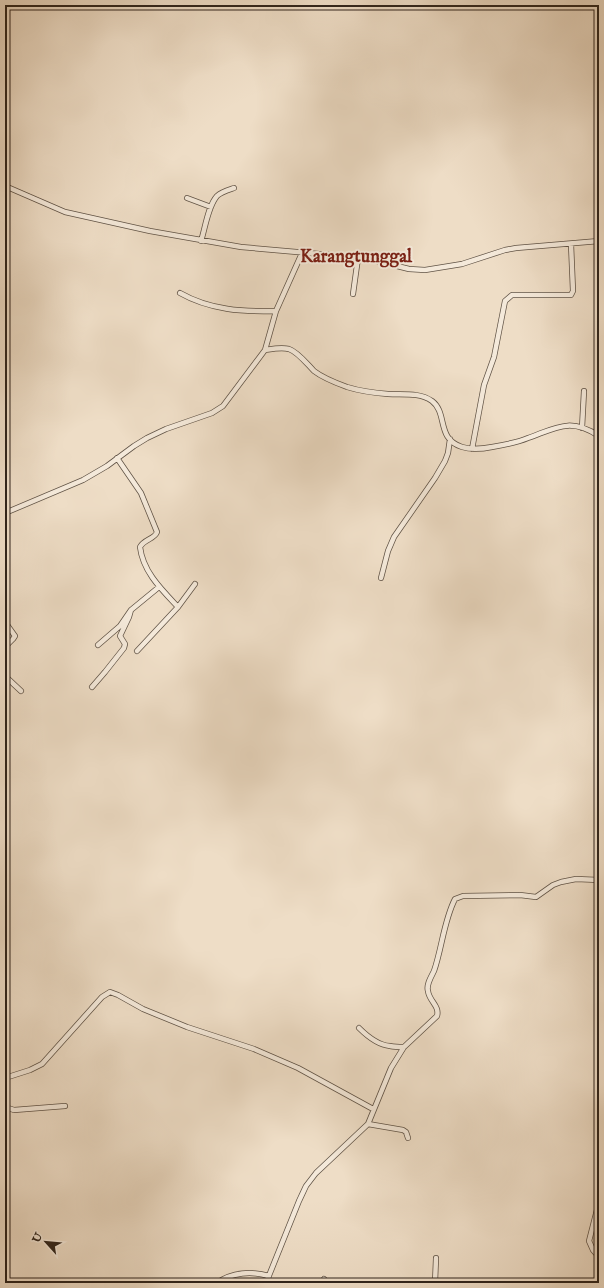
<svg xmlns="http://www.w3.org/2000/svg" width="604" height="1288" font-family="'IM FELL English',serif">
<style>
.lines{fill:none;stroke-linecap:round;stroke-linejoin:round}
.minor-casing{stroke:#605346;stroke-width:6}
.minor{stroke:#f4e9da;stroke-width:4.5}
.labels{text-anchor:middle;stroke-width:4;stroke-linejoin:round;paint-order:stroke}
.quarter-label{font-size:18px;font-weight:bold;fill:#7a1f14;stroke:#f4e9da}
</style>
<rect width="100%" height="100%" fill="#eeddc6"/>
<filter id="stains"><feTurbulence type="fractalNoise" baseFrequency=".005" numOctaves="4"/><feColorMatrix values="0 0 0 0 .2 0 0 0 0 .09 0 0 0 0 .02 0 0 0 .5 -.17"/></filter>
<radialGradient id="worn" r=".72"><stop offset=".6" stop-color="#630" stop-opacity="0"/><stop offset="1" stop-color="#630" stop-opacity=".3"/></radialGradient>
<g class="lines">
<g class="minor-casing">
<path id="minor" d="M5,186L65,212L150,231L241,247L365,258L409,269L425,270L462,264L505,250L516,248L599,241
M187,198L211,207
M201,241C205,229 208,206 217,196C221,192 228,190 234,188
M180,293C210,310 243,312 276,311
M353,294L358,258
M265,350C272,349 281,347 289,349C298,352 307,364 314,371C323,378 336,383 347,387C360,391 374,393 388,394C403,395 419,392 432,401C448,413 436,439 462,447C472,450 482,449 492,447C504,445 516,443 528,438C556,428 570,417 599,436
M582,428L584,391
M472,449L484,385L494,357L505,301L512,295H571L573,291L571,244
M117,458L141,493L157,532C155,539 144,539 140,547C143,572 162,590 178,607
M5,513L83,480L107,466L134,446L147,438L166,429L212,413L223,406L265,350L276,311L302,253
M381,578L388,551L394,537L435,478L445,461L448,453L450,439
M5,622L15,636L13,639L5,647
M98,645L120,626L131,610L159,587
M137,651L178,607L195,584
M5,676L21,691
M92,687L105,672L124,648L125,644L120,636L129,617L131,610
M359,1028C368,1037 378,1045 390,1046C395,1047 399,1047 404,1047
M5,1078L30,1070L42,1064L102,997L110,992L118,995L143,1009L187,1027L254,1049L298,1068L373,1109
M5,1107L14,1110L65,1106
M368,1124L403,1130L406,1132L408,1138
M599,1202L589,1241L593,1250L599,1257
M217,1283C232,1272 252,1271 269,1276
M266,1283L299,1201L306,1186L316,1173L368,1124L391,1068L404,1047L437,1016C440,1006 429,1001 428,991C426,985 431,977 434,971C442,948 444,920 455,899L463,896L520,895L536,897L553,885L561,882L576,879L599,880
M321,1283L324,1279
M435,1283L436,1258"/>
</g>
<use href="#minor" class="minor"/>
</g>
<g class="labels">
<g class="quarter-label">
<text x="356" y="262">Karangtunggal</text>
</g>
</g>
<rect width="604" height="1288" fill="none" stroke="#eeddc6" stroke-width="20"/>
<rect x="6" y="6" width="592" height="1276" fill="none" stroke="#30251c" stroke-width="2"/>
<rect x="10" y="10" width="584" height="1268" fill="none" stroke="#30251c"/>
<g transform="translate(46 1242) rotate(297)" stroke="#f4e9da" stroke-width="3" paint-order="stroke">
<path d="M0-3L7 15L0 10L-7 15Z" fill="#30251c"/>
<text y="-6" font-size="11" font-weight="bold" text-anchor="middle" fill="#30251c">U</text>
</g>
<rect width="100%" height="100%" filter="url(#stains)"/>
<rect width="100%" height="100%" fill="url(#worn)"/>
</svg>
